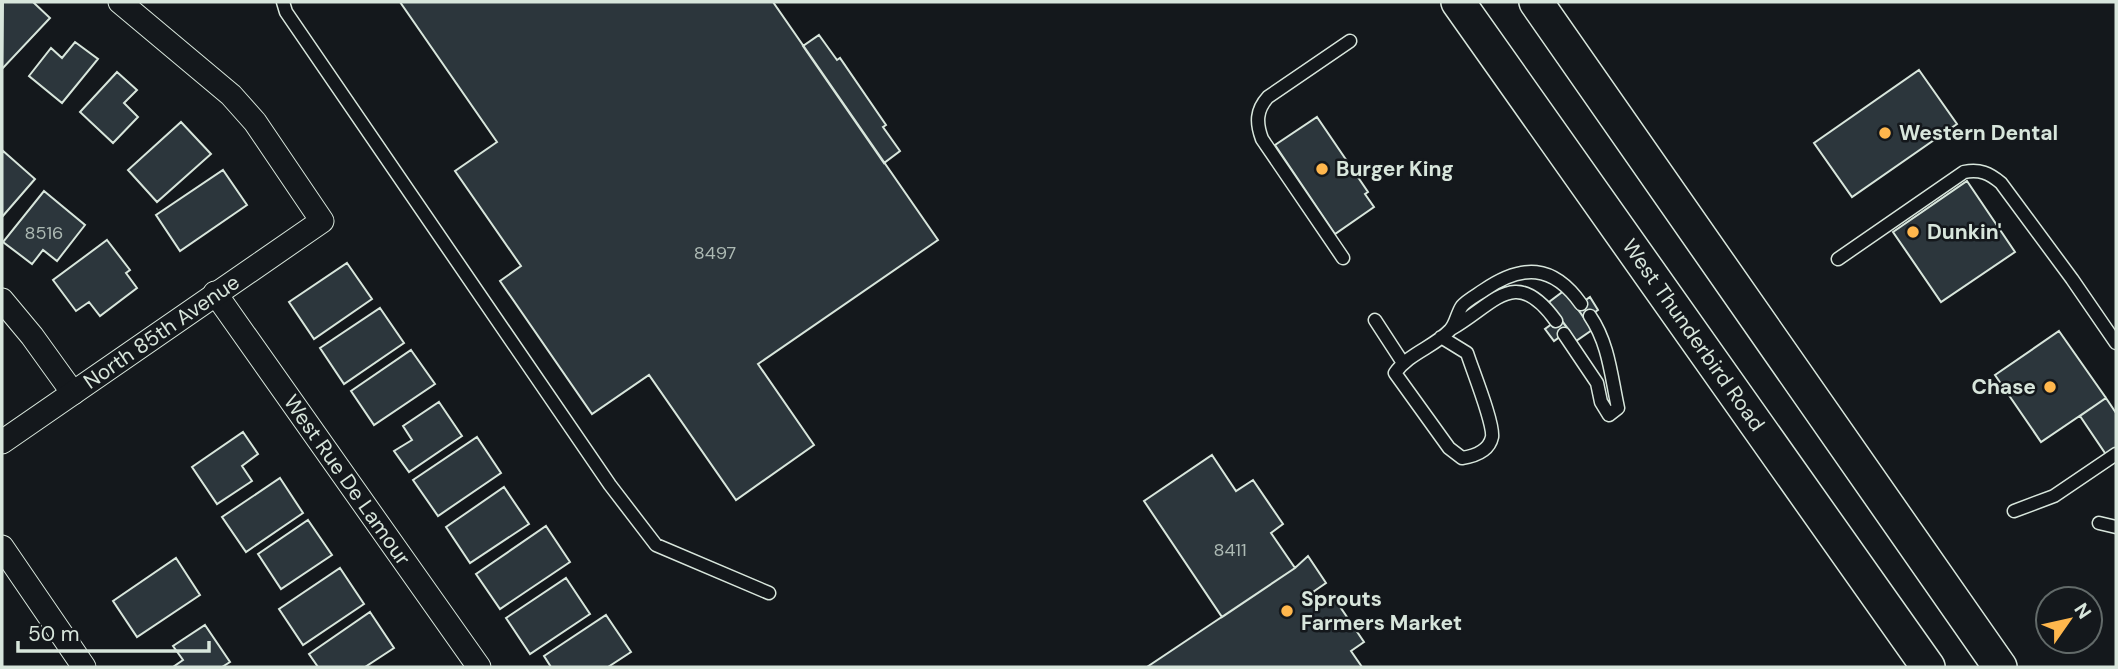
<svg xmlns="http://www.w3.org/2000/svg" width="2118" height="669" font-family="'DM Sans',sans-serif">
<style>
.building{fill:#2c363c;stroke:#d8e6dc;stroke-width:2}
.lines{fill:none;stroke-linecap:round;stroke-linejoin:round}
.lane-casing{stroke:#d8e6dc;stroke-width:15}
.street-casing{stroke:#d8e6dc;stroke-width:25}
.secondary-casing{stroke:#d8e6dc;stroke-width:36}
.lane{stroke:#14181c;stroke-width:12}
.street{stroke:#14181c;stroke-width:23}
.secondary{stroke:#14181c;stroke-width:33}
.poi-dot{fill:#ffb74d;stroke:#14181c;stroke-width:2.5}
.labels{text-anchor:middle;stroke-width:5;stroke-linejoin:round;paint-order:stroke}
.number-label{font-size:18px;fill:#adbab4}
.poi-label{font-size:21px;font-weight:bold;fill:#d8e6dc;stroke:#14181c;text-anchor:start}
.street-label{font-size:21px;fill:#d8e6dc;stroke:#14181c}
</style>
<rect width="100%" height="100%" fill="#14181c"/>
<path class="building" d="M3,2H33L50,18L2,69Z
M400,2H773L938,240L758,364L814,445L736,500L649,375L592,414L500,281L521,266L455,171L497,142Z
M819,35L837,60L840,58L886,125L883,127L900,151L884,163L803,46Z
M75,42L98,59L62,103L29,76L51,48L62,58Z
M1919,70L1957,124L1852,197L1814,143Z
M117,72L137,90L124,103L138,117L113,143L80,112Z
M1317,117L1368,192L1365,194L1374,207L1335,234L1275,145Z
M181,122L211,154L157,202L128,170Z
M2,150L35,179L2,217Z
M223,170L247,205L180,251L156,215Z
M1967,181L2015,252L1941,302L1893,232Z
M44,191L85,225L57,261L43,250L32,264L3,242Z
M107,240L130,270L126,273L137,288L100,316L89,302L76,311L53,280Z
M347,263L372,299L314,339L289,302Z
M1565,290L1592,330L1576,341L1549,302Z
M1590,297L1598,310L1585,319L1576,307Z
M380,308L404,343L344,384L320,348Z
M1560,318L1569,330L1554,341L1545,329Z
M2059,331L2106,398L2041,442L1995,375Z
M411,350L435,384L374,425L351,391Z
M2106,398L2116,413V449L2107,456L2080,416Z
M439,402L462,436L409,472L394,451L412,440L403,426Z
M243,432L258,454L242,466L252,481L217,504L192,467Z
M477,437L501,473L438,516L413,480Z
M1212,455L1236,491L1253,480L1283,524L1271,533L1295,568L1222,617L1144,501Z
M280,478L303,513L246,552L222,517Z
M504,487L529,524L470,563L446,527Z
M308,520L332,555L281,589L258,554Z
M546,526L570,562L500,609L476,574Z
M1308,556L1326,583L1313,592L1323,606L1334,598L1364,642L1351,651L1362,667H1147L1295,568Z
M176,558L200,595L137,637L113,601Z
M340,568L364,604L303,645L279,609Z
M566,578L590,614L530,654L506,618Z
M370,612L394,648L365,667H318L309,654Z
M606,615L631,652L608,667H551L544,656Z
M205,625L230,662L222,667H173L183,660L173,646Z"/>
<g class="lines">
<g class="lane-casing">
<path id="lane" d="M283,2L286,12L610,485L656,545L769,593
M1343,258L1262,139C1256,123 1256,110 1268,97L1350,41
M1838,259L1964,172C1980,169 1989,173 2001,183L2072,279L2116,343
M1375,320L1403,363
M1451,329C1495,304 1515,264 1556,321
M1564,334L1597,383L1601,402L1609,415L1618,408C1611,376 1609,344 1590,316
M1441,337L1467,353C1472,369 1494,423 1492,437C1489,451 1475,456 1462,458L1449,448L1395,373C1409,353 1434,347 1450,330C1456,324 1457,313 1462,306C1467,300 1477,295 1484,290C1522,264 1553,264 1581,304
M2014,511L2054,496L2116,454
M2099,523L2116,527"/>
</g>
<g class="street-casing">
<g id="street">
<path id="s1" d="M215,293L479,667"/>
<path d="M2,300L32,336L73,393"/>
<path id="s2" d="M2,442L322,221L255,122L231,95L120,2"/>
<path d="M2,547L84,667"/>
</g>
</g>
<g class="secondary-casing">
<g id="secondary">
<path id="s3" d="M1458,2L1928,667"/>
<path d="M1536,2L2000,667"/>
</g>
</g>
<use href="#lane" class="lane"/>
<use href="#street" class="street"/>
<use href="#secondary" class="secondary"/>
</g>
<g class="poi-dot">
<circle cx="1885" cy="133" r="7"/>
<circle cx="1322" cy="169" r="7"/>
<circle cx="1913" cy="232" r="7"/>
<circle cx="2050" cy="387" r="7"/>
<circle cx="1287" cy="611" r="7"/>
</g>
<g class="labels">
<g class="number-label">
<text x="44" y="239">8516</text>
<text x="715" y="259">8497</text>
<text x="1230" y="556">8411</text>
</g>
<g class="poi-label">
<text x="1899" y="140">Western Dental</text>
<text x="1336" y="176">Burger King</text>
<text x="1927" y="239">Dunkin'</text>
<text x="2036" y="394" text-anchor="end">Chase</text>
<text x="1301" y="606">Sprouts<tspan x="1301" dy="24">Farmers Market</tspan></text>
</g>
<g class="street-label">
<text dy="7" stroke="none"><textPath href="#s2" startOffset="194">North 85th Avenue</textPath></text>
<text dy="7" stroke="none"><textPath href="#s3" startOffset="408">West Thunderbird Road</textPath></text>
<text dy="7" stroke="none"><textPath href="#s1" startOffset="229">West Rue De Lamour</textPath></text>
</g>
</g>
<rect width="2118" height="669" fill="none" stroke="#d8e6dc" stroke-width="7"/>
<g transform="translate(2069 620) rotate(56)"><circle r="33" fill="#14181c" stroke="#626a69" stroke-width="2"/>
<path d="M0-5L12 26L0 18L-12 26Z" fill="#ffb74d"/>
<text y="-10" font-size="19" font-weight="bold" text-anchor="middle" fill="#d8e6dc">N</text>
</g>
<path d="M18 641v10h191v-10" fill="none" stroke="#d8e6dc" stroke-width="3.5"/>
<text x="28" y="641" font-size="21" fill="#d8e6dc" stroke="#14181c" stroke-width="5" paint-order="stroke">50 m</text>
</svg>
